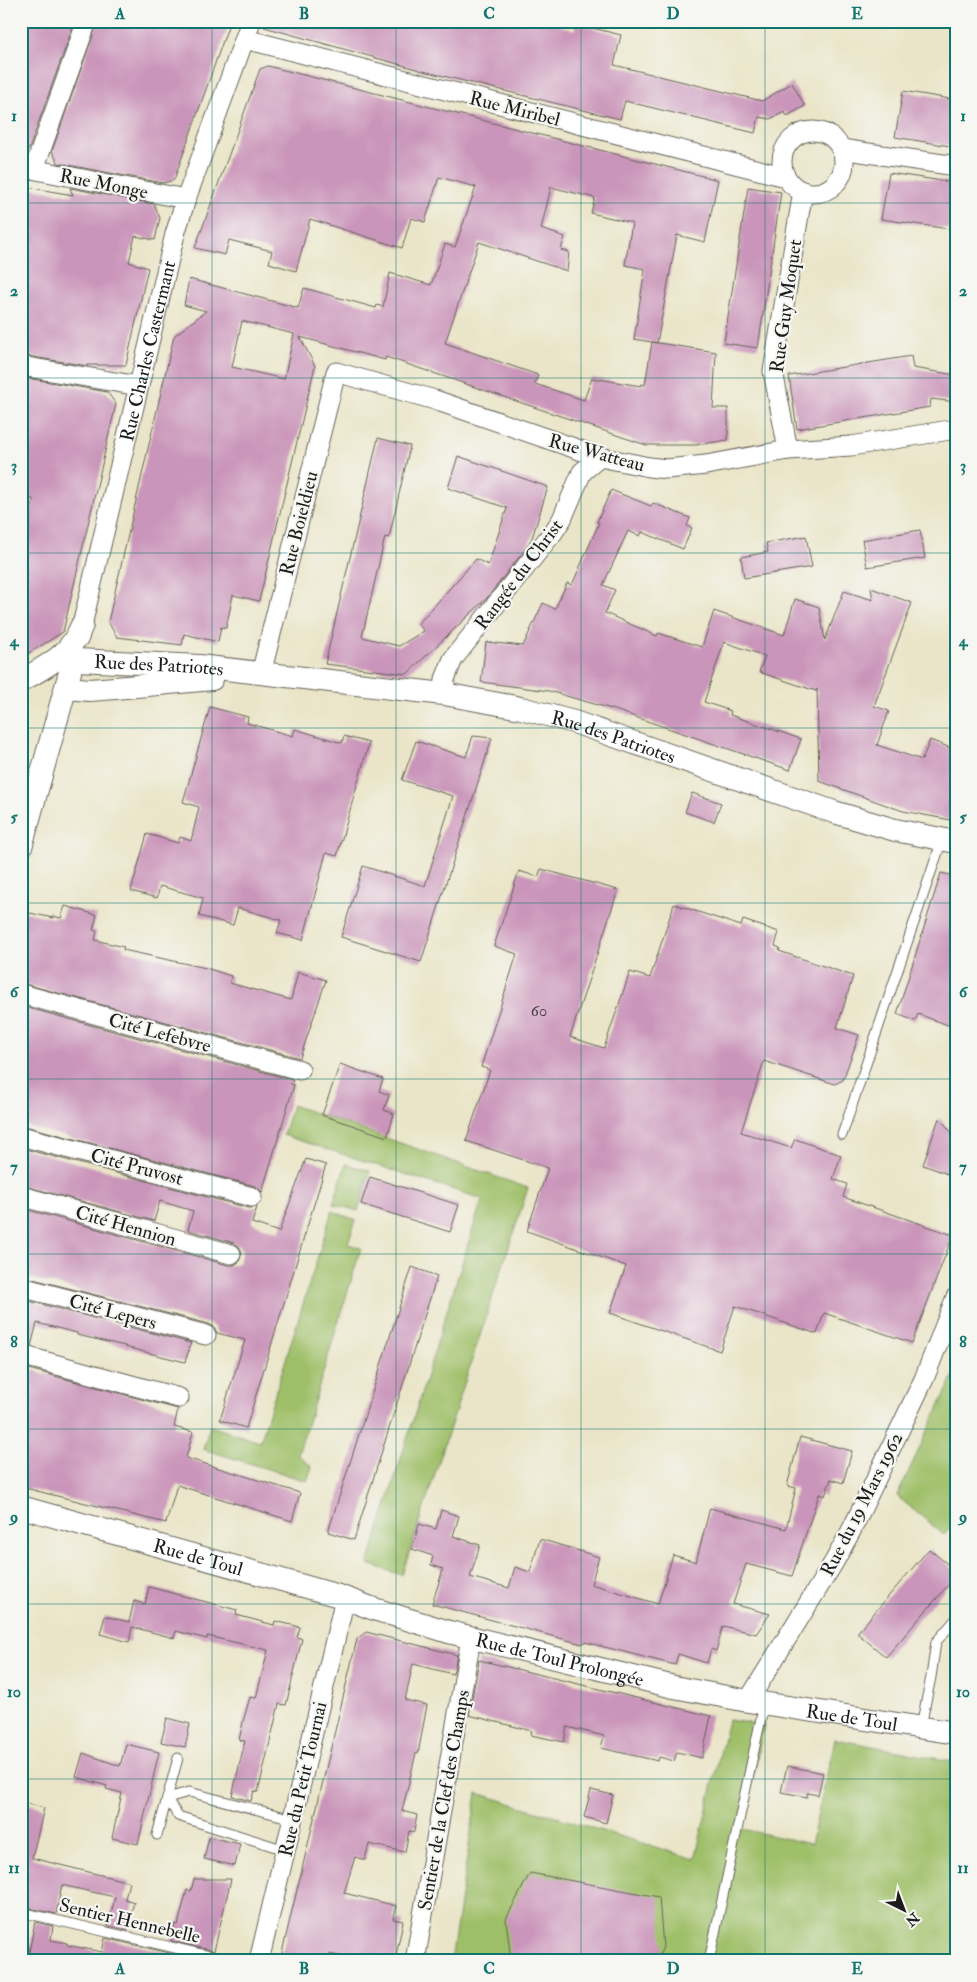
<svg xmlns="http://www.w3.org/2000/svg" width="977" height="1982" font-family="'IM FELL Double Pica',serif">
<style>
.green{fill:#9ebf68;stroke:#5d6e42}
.building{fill:#ca95ba;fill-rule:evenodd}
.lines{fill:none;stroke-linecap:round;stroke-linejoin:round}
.service-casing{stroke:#646258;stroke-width:11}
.minor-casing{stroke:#646258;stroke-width:21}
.tertiary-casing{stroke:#646258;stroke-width:24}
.service{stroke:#fff;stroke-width:9}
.minor{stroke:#fff;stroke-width:19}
.tertiary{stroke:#fff;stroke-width:22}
.grid{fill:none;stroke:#0f766e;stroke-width:1;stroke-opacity:0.55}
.labels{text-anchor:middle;stroke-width:4.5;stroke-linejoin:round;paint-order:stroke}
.number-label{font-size:16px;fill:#483a44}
.street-label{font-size:19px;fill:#1c1c1c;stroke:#f6f6f2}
.neatline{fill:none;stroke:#0f766e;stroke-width:2}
.grid-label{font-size:16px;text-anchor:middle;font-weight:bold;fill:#0f766e}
</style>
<rect width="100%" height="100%" fill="#f6f6f2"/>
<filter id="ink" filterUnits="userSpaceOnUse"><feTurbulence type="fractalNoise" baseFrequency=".02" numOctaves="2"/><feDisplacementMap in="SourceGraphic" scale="10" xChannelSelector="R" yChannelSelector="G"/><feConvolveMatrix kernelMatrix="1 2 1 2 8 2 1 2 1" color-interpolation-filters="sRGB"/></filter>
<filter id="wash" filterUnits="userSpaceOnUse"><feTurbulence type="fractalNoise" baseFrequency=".0096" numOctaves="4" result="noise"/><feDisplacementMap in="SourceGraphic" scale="20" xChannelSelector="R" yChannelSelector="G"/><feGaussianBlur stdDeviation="1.12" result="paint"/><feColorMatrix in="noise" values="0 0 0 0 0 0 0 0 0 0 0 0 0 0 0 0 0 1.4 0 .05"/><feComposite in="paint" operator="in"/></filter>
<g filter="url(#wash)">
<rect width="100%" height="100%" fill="#eae5c8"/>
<path class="green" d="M292,1105L528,1188L402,1575L368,1564L482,1199L283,1135Z
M346,1164L370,1171L358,1211L333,1204Z
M332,1211L356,1220L348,1244L361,1248L298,1455L312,1467L307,1481L203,1449L210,1426L260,1442Z
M956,1371V1523L944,1535L897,1496Z
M728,1720L764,1725L742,1829L811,1844L835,1739L956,1762V1961H451L477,1793L695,1859Z"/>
<g id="blocks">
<path class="building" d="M21,21H75L29,149L21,154Z
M98,21H230L174,180L163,183L58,163L52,151Z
M265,21H545L575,30L576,24L621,35L614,65L762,101L792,83L805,106L787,116L785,112L770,119L759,117L755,133L625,101L620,119L427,72L264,27Z
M268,66L718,180L705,242L677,235L657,343L634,339L645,269L625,265L632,223L591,213L595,198L551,187L541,229L565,237L561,250L569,252L567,271L479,242L445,343L538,375L535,384L584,400L592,378L641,386V384L645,385L652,342L716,352L713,408H728V440L696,445H646L386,357L385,360L300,337L315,366L259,601L233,595L226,628L221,627L218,642L184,634L182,645L117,637L108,622L174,336L206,311L184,305L189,279L298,308L304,288L376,308L377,305L383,307L390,273L431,285L445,244L455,247L476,187L439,177L425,222L411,218L402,248L310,219L296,271L269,263L272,251L229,240L225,255L195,248L260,69ZM242,321L294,334L284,379L232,367Z
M903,91L956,100V147L895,137Z
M889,173L956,183V230L881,219Z
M21,186L73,195L70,188L154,204L160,218L155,240L135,236L129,262L148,268L126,365H87L88,366L21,355Z
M748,187L781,192L758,348L724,343Z
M911,356L913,368L956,375V402L931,399L930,407L797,429L789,376Z
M21,377L107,392L116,404L63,632L21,658V540L27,541L33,499L21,496Z
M378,438L410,446L389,538L385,537L362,637L399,646L424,631L418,624L476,559L488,565L507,508L448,488L458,456L548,487L532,538L523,552L487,598L407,674L325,664Z
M611,490L651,506L653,503L690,518L687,526L692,528L683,549L642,532L640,536L628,531L603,585L615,590L605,613L657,636L658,633L702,647L714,611L784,635L795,599L819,607L825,640L844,591L873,600L871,588L912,603L874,706L889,711L877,745L922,760L930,740L956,750V821L903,811L819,781L817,689L816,691L759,672L765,656L724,642L704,702L731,711L730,715L801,739L790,770L615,710L549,691L481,682L486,642L523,646L543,603L555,609L567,583L572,585L599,523L597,522Z
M920,530L925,558L867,567L862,540Z
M806,536L812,567L744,578L741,557L768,552L766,543Z
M210,707L248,717L247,723L293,736L295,729L342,743L344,736L369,743L337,856L326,853L303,940L277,933L281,920L238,908L233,925L199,916L203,898L160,886L157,898L131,891L147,834L178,843L180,837L191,841L199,807L183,802Z
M473,736L492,738L421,962L341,937L363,866L425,886L453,796L402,780L416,741L466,757Z
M692,793L721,803L714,822L685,812Z
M541,869L618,890L570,1037L604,1048L630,972L650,978L674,904L741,926L743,920L779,932L775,946L780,948L779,951L853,976L837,1028L859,1035L843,1080L835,1084L764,1061L741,1132L791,1148L795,1139L841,1155L833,1179L847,1184L843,1197L953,1235L912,1343L824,1313L817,1334L735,1306L720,1351L610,1313L626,1266L527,1231L548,1168L466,1141L490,1070L481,1067L517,954L494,946L519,871L538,877Z
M941,873L956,876V1028L918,1014L915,1021L897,1014Z
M65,906L97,915L93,930L97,931L95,940L124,947L123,950L206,968L231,976L230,983L251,989L291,1000L298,972L326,980L300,1058L21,983V911L53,918V916L61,918Z
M21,1006L293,1080L291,1084L294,1085L262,1192L255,1186L21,1125Z
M340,1064L383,1079L379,1091L389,1095L384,1110L394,1114L387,1137L322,1115Z
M939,1118L956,1137V1177L923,1165Z
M21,1148L249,1208L257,1207L252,1223L279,1232L306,1159L326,1165L246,1428L220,1420L245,1340L217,1333L214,1327L209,1324L21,1276V1208L228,1265H234L239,1262L242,1252L239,1246L234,1243L188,1230L193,1211L160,1201L154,1221L21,1185Z
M370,1177L459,1205L450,1232L361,1204Z
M412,1267L437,1276L354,1540L328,1532Z
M21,1299L191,1343L185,1362L125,1347V1346L77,1335V1333L37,1323L31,1346L21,1344Z
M21,1367L178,1409L174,1427L193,1432L186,1458L300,1493L292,1521L177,1485L166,1523L21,1487Z
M800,1437L852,1451L843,1483L831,1479L825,1496L819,1494L792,1576L746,1564L733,1604L770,1614L756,1634L723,1626L716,1651L711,1649L707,1663L678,1654L675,1665L585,1642L582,1644L432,1604L443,1569L431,1565L433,1556L412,1549L419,1524L436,1529L441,1510L459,1516L453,1536L480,1545L470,1577L509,1588L515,1567L530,1572L540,1539L599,1557L591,1584L658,1604L673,1555L696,1562L710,1508L786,1529L796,1488L787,1486Z
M929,1549L956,1571V1576L886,1657L857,1633Z
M149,1587L237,1610L236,1615L274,1625L275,1621L300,1627L297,1637L302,1639L286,1705L279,1704L258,1792L254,1791L251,1801L232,1796L245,1741L239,1740L244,1718L250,1697L256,1698L268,1650L207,1636V1639L176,1631L174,1638L132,1627L129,1642L100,1634L105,1616L129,1622L134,1601L145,1604Z
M366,1632L457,1655L453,1674L413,1664L405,1700L427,1705L418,1754L416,1753L402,1811L417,1815L414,1832L409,1831L405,1852L369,1844L365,1860L355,1857L344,1893L397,1906L393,1919L403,1921L395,1961H363L330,1954L329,1961H280L357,1639Z
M479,1660L711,1716L702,1758L677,1752L674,1761L659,1757L658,1761L601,1748L604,1736L567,1727L564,1742L531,1735L532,1731L469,1715Z
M167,1718L190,1724L185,1747L161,1742Z
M126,1744L159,1752L138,1844L112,1838L122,1793L106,1789L107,1786L76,1777L83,1753L120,1766Z
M787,1766L823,1773L818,1795L807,1793V1797L781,1792Z
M591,1790L613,1795L606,1823L584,1817Z
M21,1802L44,1808L32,1858L129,1882L125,1899L134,1902L127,1930L108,1926L115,1897L83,1890L62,1885L56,1914L21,1906Z
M209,1837L240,1844L235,1866L204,1859Z
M530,1873L659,1897L663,1947L657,1961H511L506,1919Z
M194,1879H231L214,1951L171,1941L175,1924L178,1925L187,1890L191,1891Z
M35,1922L53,1926L51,1940L67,1943V1945L102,1952L105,1938L178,1955V1961H47L28,1957Z"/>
</g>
</g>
<g filter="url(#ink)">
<use href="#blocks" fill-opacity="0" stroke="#646258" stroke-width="1"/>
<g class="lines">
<g class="service-casing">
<path id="service" d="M842,1135L942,840
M921,1726L931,1677L936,1642L956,1619
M157,1835L178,1758
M285,1850L178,1816L167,1798L189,1792L293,1819
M21,1912L231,1961
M709,1961L764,1704"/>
</g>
<g class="minor-casing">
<g id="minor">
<path d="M245,39L786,177"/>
<circle cx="813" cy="162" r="31"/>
<path d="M841,149L956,166"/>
<path d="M21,167L186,199"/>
<path d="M34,169L87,21"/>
<path d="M21,366L139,386"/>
<path d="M788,450L773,371L803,191"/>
<path id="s1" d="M79,638L175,234L186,199L251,21"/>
<path d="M261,674L336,372L435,400L600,457L649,467L667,469L706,465L788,450L851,446L956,429"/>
<path d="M444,694L445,679L453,659L554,531L562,519L582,472L600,457"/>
<path d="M21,994L300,1070"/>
<path d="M21,1136L252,1197"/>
<path d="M21,1196L231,1254"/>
<path d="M21,1287L206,1335"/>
<path d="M21,1355L179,1398"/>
<path d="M748,1701L834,1562L852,1529L924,1379L956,1297"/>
<path d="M259,1961L345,1598"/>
<path d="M415,1961L471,1638"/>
</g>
</g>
<g class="tertiary-casing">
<g id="tertiary">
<path id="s2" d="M57,659L199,666L444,694L521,708L574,722L834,812L895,830L956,842"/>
<path d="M21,681C48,665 70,656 82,625"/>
<path d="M66,688L90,690L115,688L212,679"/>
<path d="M21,847L70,672"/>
<path id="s3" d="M21,1507L339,1596L374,1609L449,1632L674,1687L748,1701L956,1733"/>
</g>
</g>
<use href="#service" class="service"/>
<use href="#minor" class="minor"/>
<use href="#tertiary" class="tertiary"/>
</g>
</g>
<path class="grid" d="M212,21V1961M396,21V1961M581,21V1961M765,21V1961M21,203H956M21,378H956M21,553H956M21,728H956M21,903H956M21,1079H956M21,1254H956M21,1429H956M21,1604H956M21,1779H956"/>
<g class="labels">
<g class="number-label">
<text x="539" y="1016">60</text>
</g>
<g class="street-label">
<text transform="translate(515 108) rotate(14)" y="7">Rue Miribel</text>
<text transform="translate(104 183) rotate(11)" y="7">Rue Monge</text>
<text transform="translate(785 306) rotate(-82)" y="7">Rue Guy Moquet</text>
<text dy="7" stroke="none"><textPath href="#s1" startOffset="295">Rue Charles Castermant</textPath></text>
<text transform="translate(597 452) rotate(15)" y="7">Rue Watteau</text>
<text transform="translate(298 523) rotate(-76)" y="7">Rue Boieldieu</text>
<text transform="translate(518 574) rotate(-53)" y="7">Rangée du Christ</text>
<text dy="7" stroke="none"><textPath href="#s2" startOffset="102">Rue des Patriotes</textPath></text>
<text dy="7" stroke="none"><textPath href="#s2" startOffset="564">Rue des Patriotes</textPath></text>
<text transform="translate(160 1032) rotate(15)" y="7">Cité Lefebvre</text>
<text transform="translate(137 1166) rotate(15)" y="7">Cité Pruvost</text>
<text transform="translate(126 1225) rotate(16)" y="7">Cité Hennion</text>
<text transform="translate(113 1311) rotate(15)" y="7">Cité Lepers</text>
<text transform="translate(861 1504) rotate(-63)" y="7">Rue du 19 Mars 1962</text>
<text dy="7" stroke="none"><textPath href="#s3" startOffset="184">Rue de Toul</textPath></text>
<text dy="7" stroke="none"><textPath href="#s3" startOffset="560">Rue de Toul Prolongée</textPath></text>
<text dy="7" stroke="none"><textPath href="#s3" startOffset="858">Rue de Toul</textPath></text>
<text transform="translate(302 1779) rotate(-77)" y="7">Rue du Petit Tournai</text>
<text transform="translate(443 1800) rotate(-80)" y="7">Sentier de la Clef des Champs</text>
<text transform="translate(130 1920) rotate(13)" y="7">Sentier Hennebelle</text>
</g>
</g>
<rect width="977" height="1982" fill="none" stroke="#f6f6f2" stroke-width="55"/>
<g transform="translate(904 1910) rotate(138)" stroke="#f6f6f2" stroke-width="4" paint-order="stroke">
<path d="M0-4L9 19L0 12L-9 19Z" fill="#1c1c1c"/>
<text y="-8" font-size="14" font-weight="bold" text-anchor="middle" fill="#1c1c1c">N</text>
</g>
<rect x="28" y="28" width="922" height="1926" class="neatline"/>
<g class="grid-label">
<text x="120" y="19">A</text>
<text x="304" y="19">B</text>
<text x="489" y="19">C</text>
<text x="673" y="19">D</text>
<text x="857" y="19">E</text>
<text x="14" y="121">1</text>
<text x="963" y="121">1</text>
<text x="14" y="296">2</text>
<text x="963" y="296">2</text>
<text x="14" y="471">3</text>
<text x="963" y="471">3</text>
<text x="14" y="646">4</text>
<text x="963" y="646">4</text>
<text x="14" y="822">5</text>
<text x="963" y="822">5</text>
<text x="14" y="997">6</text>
<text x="963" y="997">6</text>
<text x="14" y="1172">7</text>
<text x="963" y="1172">7</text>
<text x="14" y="1347">8</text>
<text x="963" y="1347">8</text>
<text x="14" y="1522">9</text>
<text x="963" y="1522">9</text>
<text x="14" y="1697">10</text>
<text x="963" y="1697">10</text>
<text x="14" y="1873">11</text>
<text x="963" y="1873">11</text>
<text x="120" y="1974">A</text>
<text x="304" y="1974">B</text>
<text x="489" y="1974">C</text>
<text x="673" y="1974">D</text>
<text x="857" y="1974">E</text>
</g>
</svg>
